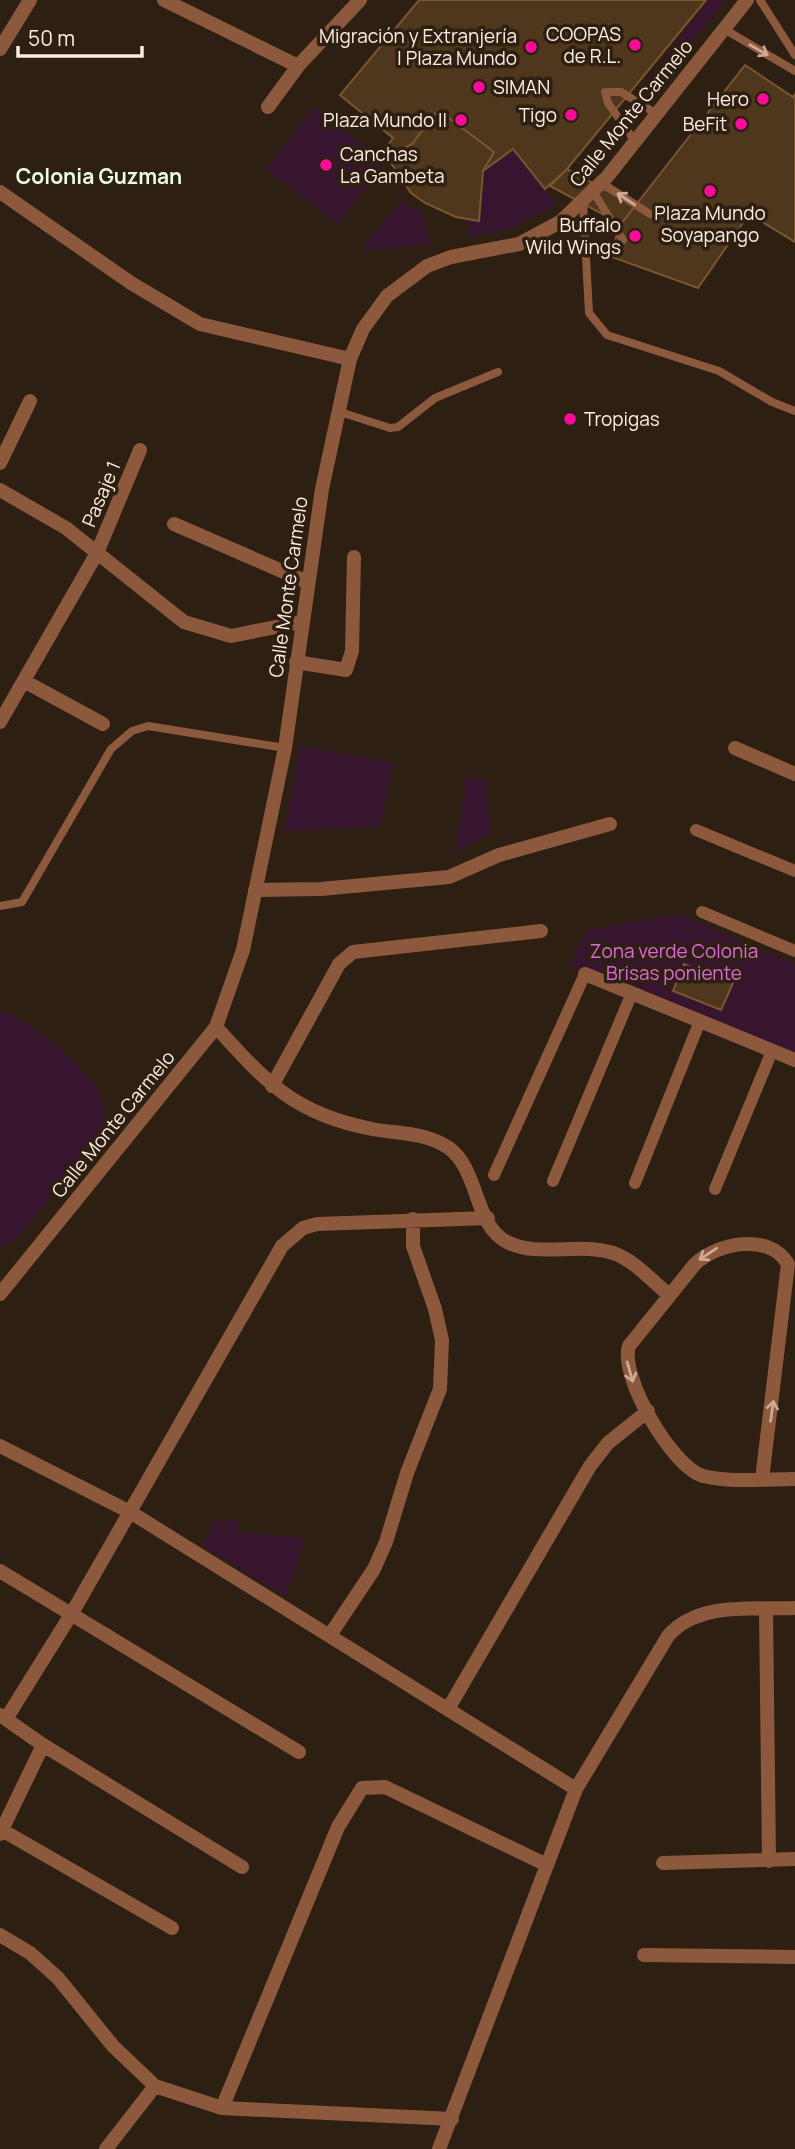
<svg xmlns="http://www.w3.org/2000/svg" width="795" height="2149" font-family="Manrope,sans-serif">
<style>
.green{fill:#38152e}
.building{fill:#4f371d;stroke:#7b562f;stroke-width:2}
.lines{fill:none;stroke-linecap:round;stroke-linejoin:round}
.service{stroke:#8d593d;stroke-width:8}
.pedestrian{stroke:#8d593d;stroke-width:12}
.minor{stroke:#8d593d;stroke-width:14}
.tertiary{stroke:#8d593d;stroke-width:14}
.oneway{stroke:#ccaa96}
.poi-dot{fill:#ff0a9a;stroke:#2d1f12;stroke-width:2.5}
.labels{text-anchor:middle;stroke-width:7;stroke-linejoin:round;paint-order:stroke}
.poi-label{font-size:19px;fill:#ffecde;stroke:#2d1f12;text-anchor:end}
.street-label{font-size:19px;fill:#ffecde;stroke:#2d1f12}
.park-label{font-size:19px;fill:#e267db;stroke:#2d1f12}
.neighbourhood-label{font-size:21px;font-weight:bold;fill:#eaffe0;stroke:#2d1f12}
</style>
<rect width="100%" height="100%" fill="#2d1f12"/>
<path class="green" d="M708,0H726L645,101L636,96Z
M314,107L386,162L338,224L266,169Z
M513,149L557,204L509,229L470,237L468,219L479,220L483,171Z
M402,200L412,210H420L423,214L430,245L365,250L363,246Z
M300,746L394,763L380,827L284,831Z
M467,776L489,780L486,798L491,833L456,852Z
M679,914L795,964V1060L569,967L586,930Z
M0,1011C30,1019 82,1064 98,1090C104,1100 105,1117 107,1128L17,1238L0,1247Z
M228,1518L240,1523L237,1532L305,1538L286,1597L202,1545L215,1520L225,1524Z"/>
<path class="building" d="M419,0H706L567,169L545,189L513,149L483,171L494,152L438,110L412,144L387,157L385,149L393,138L340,95Z
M745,65L793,97L795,94V242L749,214L698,288L609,256L621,224Z
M438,110L494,152L483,171L479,221L456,217L425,203L411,193L387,157L412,144Z
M567,169L635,206L621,224L550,186Z
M684,964L733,983L721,1010L673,991Z"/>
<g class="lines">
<path class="service" d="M760,0L795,55
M724,29L795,71
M634,140L608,103L605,92H621L655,113
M602,183L650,214
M593,191L623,240
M583,202L589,313L607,335L719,371L772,402L795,411
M340,412L390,428L398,427L435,398L498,372
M0,906L22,902L111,749L132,731L148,726L285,748"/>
<path class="pedestrian" d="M696,830L795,871
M702,912L795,951
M494,1175L585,974
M553,1181L632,993
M635,1183L700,1021
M715,1189L772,1051"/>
<path class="minor" d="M164,0L298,66
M0,49L30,0
M268,107L298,66L360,0
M0,192L131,283L200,324L350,359
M0,463L30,401
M0,490L66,528L184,622L231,636L301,622
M174,524L307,582
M296,662L346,670L352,651L354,557
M24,681L103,724
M0,722L97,553L140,450
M735,748L795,774
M255,890L321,889L449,877L499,855L610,824
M585,974L795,1060
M216,1027C267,1083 294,1114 372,1129C399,1134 425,1132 449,1148C479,1170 474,1225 507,1242C539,1258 579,1242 613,1253C634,1260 651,1280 668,1294
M272,1086L339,964L353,952L541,931
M0,1446L130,1512L576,1789
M762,1479L788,1264C769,1232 717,1243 695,1264L629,1346C619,1376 672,1467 703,1476C731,1483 766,1479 795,1479
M0,1571L299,1752
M766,1610L769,1861
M330,1635L374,1569L386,1542L407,1473L440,1389L442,1340L435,1309L413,1246V1219
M448,1709L590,1466L608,1443L648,1411
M0,1715L43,1745L242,1867
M6,1719L72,1613L282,1246L303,1228L317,1224L488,1218
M2,1830L172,1928
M0,1834L43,1745
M663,1863L795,1859
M0,1935L30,1953L58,1978L113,2046L155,2086L222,2108L452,2119
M644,1955L795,1957
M222,2108L338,1827L362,1788L385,1787L547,1865
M106,2149L155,2086
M439,2149L576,1789L668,1636C698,1601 753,1610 795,1608"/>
<path class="tertiary" d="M0,1294L216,1027L243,950L285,748L322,489L350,359L363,329L387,296L427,266L451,257L519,244L560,222L607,177L747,0"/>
</g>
<defs><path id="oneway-shaft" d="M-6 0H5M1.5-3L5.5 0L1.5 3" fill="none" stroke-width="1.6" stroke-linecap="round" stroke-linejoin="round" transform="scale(1.75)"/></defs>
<g class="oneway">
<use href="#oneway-shaft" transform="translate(759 50) rotate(30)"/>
<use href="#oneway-shaft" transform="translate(626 199) rotate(-147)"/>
<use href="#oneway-shaft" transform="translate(708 1254) rotate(146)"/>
<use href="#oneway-shaft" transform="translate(630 1372) rotate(74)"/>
<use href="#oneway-shaft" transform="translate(772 1411) rotate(-82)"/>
</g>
<g class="poi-dot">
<circle cx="635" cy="45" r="7"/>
<circle cx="531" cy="47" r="7"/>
<circle cx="479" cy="87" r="7"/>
<circle cx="763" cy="99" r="7"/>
<circle cx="571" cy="115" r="7"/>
<circle cx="461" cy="120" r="7"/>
<circle cx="741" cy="124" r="7"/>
<circle cx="326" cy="165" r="7"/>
<circle cx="710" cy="191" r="7"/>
<circle cx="635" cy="236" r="7"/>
<circle cx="570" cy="419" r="7"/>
</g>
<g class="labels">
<g class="poi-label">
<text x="621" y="41">COOPAS<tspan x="621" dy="22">de R.L.</tspan></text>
<text x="517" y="43">Migración y Extranjería<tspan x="517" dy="22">| Plaza Mundo</tspan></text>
<text x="493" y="94" text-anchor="start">SIMAN</text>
<text x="749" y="106">Hero</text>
<text x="557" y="122">Tigo</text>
<text x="447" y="127">Plaza Mundo II</text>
<text x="727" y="131">BeFit</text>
<text x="340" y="161" text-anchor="start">Canchas<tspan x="340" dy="22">La Gambeta</tspan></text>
<text x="710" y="220" text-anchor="middle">Plaza Mundo<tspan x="710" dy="22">Soyapango</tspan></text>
<text x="621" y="232">Buffalo<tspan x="621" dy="22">Wild Wings</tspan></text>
<text x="584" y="426" text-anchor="start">Tropigas</text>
</g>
<g class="street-label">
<text transform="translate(631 113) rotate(-51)" y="7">Calle Monte Carmelo</text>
<text transform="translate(101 494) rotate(-67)" y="7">Pasaje 1</text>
<text transform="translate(288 587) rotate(-82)" y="7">Calle Monte Carmelo</text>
<text transform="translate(113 1124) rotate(-51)" y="7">Calle Monte Carmelo</text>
</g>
<g class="park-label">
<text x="674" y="958">Zona verde Colonia<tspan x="674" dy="22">Brisas poniente</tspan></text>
</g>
<g class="neighbourhood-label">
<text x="99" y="184">Colonia Guzman</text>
</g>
</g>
<path d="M18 46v10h124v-10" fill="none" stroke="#ffecde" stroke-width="3.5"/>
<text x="28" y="46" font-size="21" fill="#ffecde" stroke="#2d1f12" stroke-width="5" paint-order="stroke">50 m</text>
</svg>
